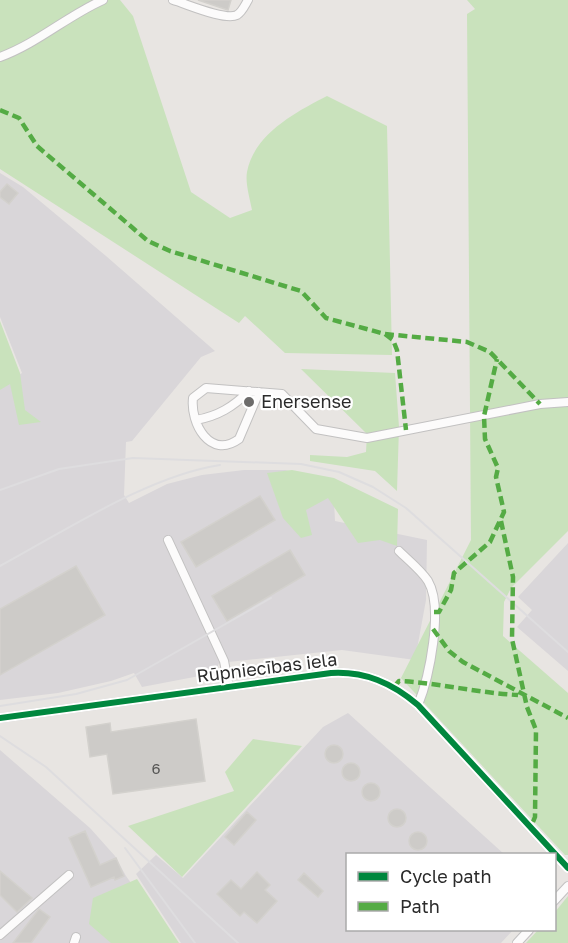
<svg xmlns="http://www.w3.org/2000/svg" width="568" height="943" font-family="'Golos Text',sans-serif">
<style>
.industrial{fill:#d9d6d9}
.green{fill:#c9e2bc}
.building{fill:#cdcbc8;stroke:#d3d1cd;stroke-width:1.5}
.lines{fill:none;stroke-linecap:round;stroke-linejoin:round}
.minor-casing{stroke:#c2c1c1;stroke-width:10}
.minor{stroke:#fcfbfb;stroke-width:8}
.rail{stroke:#dedddf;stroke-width:2}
.quiet{stroke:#54ab44;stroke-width:4.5;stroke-dasharray:9 4.5;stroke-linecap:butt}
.cycleway-casing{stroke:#fff;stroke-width:10}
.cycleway{stroke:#00873e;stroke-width:6}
.poi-dot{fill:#6d6c6b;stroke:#fff;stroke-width:2}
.labels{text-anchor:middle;stroke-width:4.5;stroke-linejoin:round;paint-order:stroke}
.number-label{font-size:15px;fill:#555554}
.poi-label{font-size:18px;fill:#2b2b2b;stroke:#fff;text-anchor:start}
.street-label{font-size:18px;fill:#2b2b2b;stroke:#fff}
</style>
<rect width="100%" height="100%" fill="#e8e5e2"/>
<path class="industrial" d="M0,173L23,187L106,256L215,351L201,357L132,441L126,442L124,495L129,503L167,484L202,475L244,470H285L333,481L335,521L427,540L426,600L415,660L342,650L219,663L215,673L142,687L134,673L111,681L58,693L0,700V388L22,373L0,317Z
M568,543V671L517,627L532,610L518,597Z
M348,713L504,854H348V930H513L501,943H181L136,874L156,855L183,878L323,727Z
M0,750L90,828L115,856L126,876L174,943H0Z"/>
<path class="green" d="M0,0H120L133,16L191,192L230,218L252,210C250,199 245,183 247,172C254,134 296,112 327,96L387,126L392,355L285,353L245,316L239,323L0,169Z
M467,0H568V531L511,588L504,602L503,636L568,693V855H565L401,678L471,540L467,14L475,9Z
M0,321L20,373L25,410L41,422L19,425L10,384L0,390Z
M301,369L395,373L399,427L397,491L375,471L310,461V455L347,457L366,452L367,434Z
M292,470L334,478L398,509L397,546L380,540L358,543L328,498L306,510L312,535L301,538L283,518L267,473Z
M253,739L302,746L182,877L128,826L234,791L225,772Z
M137,879L179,943H111L89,924L93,898Z
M568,896V943H526L538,930H554L555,912Z"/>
<path class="building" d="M198,0H231L228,10Z
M7,184L18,193L9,204L0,197V192Z
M260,496L275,520L196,567L181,542Z
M290,550L305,575L227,621L212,596Z
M76,566L105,615L0,675V609Z
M196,719L205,781L113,794L107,754L90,757L86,727L110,723L111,732Z
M325 754a9 9 0 1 1 18 0a9 9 0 1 1-18 0Z
M342 772a9 9 0 1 1 18 0a9 9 0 1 1-18 0Z
M362 792a9 9 0 1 1 18 0a9 9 0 1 1-18 0Z
M388 818a9 9 0 1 1 18 0a9 9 0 1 1-18 0Z
M247,812L256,820L234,845L225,837Z
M85,831L100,865L116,858L124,876L115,880L114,877L91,887L69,838Z
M409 841a9 9 0 1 1 18 0a9 9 0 1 1-18 0Z
M0,871L32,898L17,912L0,895Z
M257,872L270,885L265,890L277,901L257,923L244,912L240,916L217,894L231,880L241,889Z
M304,873L323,891L318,897L298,880Z
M39,909L50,917L31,943H13Z"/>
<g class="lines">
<g class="minor-casing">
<path id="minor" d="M173,0C187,4 225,21 237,15C242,12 245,5 248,0
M0,57C38,43 67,16 103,0
M259,392L239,439C210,460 190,423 193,398L206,388L282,394L316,429L367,438L540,404L568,402
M196,420C218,416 233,407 249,391
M168,540L224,661L229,687
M399,551C408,560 421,570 428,581C444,608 429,678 418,705
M0,718L331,673C365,671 392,683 418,705L568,868
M554,901L568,886
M0,935L69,875
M74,943L76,937
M517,943L529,930"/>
</g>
<use href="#minor" class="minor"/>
<path class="rail" d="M0,490L59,469L133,458L301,464L339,472L373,487L406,508L568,652
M0,566C65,531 148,476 220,465
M0,706L76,694L127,680L271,598
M0,736L46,767L238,943
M125,848L195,943"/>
<path class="quiet" d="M0,110L19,118L37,146L148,241L170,251L301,291L326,318L385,334L467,342L490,352L540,404
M385,334L393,340L397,350L406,430
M501,521L513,577L512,639L527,707L536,730L535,817L530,829
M434,612H439L451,590L454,573L490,542L504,512L496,477L498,468L485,439L484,416L497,359
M433,629L449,651L463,662L568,718
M394,687L399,681C439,683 478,693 518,695"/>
<g class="cycleway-casing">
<path id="cycleway" d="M0,718L331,673C365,671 392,683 418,705L568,868"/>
</g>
<use href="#cycleway" class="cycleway"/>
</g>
<circle class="poi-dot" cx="249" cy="402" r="6"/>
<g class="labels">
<g class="number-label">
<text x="156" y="774">6</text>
</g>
<g class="poi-label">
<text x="261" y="408">Enersense</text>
</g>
<g class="street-label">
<text transform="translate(267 668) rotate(-7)" y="6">Rūpniecības iela</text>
</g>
</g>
<rect x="346" y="853" width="210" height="78" fill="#ffffff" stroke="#aaaaaa" stroke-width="1.5"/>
<rect x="358" y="872" width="30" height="9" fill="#00873e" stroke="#aaaaaa" stroke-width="1.5"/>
<text x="400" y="883" font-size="18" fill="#2b2b2b">Cycle path</text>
<rect x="358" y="902" width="30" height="9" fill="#54ab44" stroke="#aaaaaa" stroke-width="1.5"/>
<text x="400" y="913" font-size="18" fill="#2b2b2b">Path</text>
</svg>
